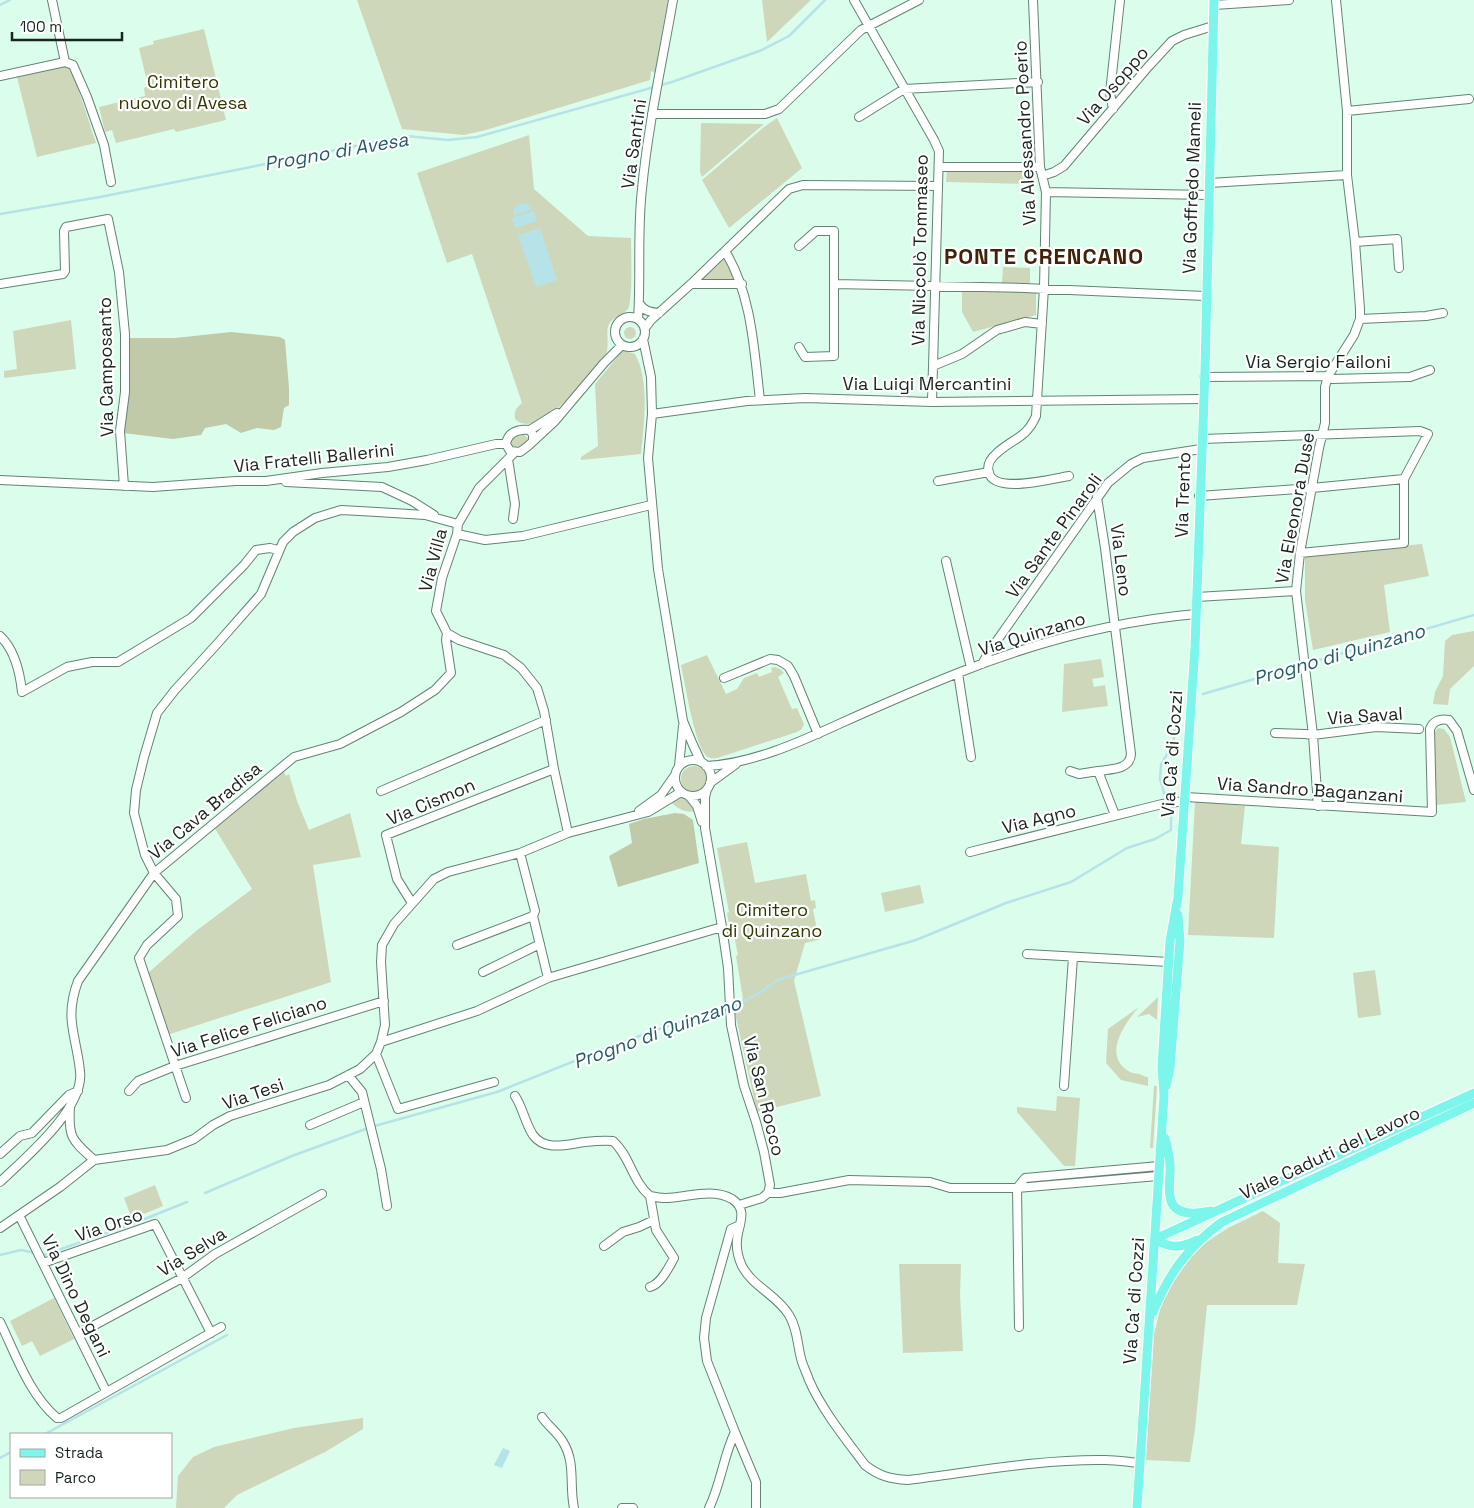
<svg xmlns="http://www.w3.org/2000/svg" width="1474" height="1508" font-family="'Space Grotesk',sans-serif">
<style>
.green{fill:#cfd7ba}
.forest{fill:#c1caa8}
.water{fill:#b6e3e8}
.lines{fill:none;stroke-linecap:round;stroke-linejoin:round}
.stream{stroke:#b6e3e8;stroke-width:2.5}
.minor-casing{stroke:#648374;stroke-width:10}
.major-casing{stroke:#fff;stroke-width:11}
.minor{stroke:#fff;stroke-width:8}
.major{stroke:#7cf5ea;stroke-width:9}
.labels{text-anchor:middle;stroke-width:4.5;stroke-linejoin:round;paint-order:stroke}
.park-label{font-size:18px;fill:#2f3900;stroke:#fff}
.street-label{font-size:18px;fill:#18251e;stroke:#fff}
.water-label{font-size:19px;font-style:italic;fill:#205c63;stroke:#fff}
.district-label{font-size:22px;font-weight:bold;letter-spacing:1px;fill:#42220a;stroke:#fff}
</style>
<rect width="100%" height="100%" fill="#dbfdeb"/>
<path class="green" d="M357,0H668L655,73L651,71L650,80L486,130L464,135L402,129Z
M762,0H811L767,42Z
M204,29L226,120L176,132L174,129L116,143L112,130L105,132L99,107L145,96L144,88L148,86L139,48L154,44L153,41Z
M66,66L72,70L96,143L37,157L17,77Z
M777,118L802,168L729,228L702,180L764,127Z
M701,123L764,124L702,177L700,172Z
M529,135L534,189L588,236L631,238C631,251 633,301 628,309C623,315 613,317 609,324C605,332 610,344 606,355C591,372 540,443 515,419C514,411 516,408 522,403L472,254L447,263L417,173Z
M947,170L1032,172V184L946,182Z
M723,257L731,269L735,282H698Z
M1003,267L1030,268V284L1002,283Z
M962,289L1036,291V315L973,332L962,312Z
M71,320L76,369L4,378V371L17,369L13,331Z
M624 333a6 6 0 1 1 12 0a6 6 0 1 1-12 0Z
M623,350L635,354C650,381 644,424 641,454L581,460V457L598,446L595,384Z
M523,434L528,438L527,442L521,446L513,447L511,444L512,439Z
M1422,544L1429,576L1384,585L1390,632L1313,650L1305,600V555Z
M1474,631V666L1450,689L1448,705L1433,704L1435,692L1443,676L1445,641L1452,635Z
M707,655L726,694L737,689L744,678L757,673L759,677L772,672L771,668L775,667L780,669L784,673L778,677L792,709L797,708L804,724L802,729L797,732L717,758C712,759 707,758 704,753C694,739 685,684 681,665Z
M1101,659L1104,677L1092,679L1094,687L1105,685L1108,706L1062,712L1064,664Z
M1438,728L1444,729L1450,737L1466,802L1436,805L1432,751L1433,734Z
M681 779a13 13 0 1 1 26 0a13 13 0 1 1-26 0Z
M284,772L286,776L289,774L297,801L309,830L350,813L361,857L313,865L331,982L167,1035L148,973L196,931L252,889L214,827Z
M683,797L687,799L696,811C687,814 676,808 670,801Z
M1195,801L1245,806L1241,844L1279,847L1274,938L1188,935Z
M747,842L755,883L806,874L811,901L815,900L816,908L813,909L819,940L805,943L794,981L821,1096L757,1112L735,1013L734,1004L743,999L736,956L738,955L733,931H730L727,913L729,912L717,848Z
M920,885L924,903L885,912L881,893Z
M1375,970L1381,1015L1358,1018L1353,973Z
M1158,997L1157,1020L1149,1014L1137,1017Z
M1139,1007C1125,1023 1101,1056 1130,1072C1134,1074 1138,1073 1142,1075C1144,1076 1145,1077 1148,1077V1086L1121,1080L1106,1063L1108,1029Z
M1154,1086H1157L1153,1148H1150Z
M1057,1096L1080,1098L1075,1166H1064L1017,1112V1107L1056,1111Z
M155,1185L163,1206L132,1219L124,1198Z
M1263,1211L1280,1223L1278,1263L1305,1264L1297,1305H1207L1195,1429L1190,1462L1146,1460L1154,1335L1164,1292L1199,1247L1228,1228Z
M899,1264H961L960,1294L963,1351L903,1353Z
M54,1298L74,1339L40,1356L32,1341L22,1346L10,1321Z
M363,1418V1429L325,1452L237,1495L224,1508H176L178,1476L193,1457L214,1447L294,1428Z"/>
<path class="forest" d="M231,332L280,337L285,340L289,388V405L284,408L281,427L274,430L257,428L241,433L226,424L205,428L201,435L173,439L123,433L127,338H175Z
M675,813L684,814L693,820L699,863L618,887L609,856L632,843L629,824L644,819Z"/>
<path class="water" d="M523,203L527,204L532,209L513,216L514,208L519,204Z
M534,211L537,221L515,228L512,218Z
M540,228L557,280L536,287L518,235Z
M503,1448L510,1451L502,1468L494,1465Z"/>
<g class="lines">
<path class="stream" d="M0,5L10,0
M0,214L100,197L406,136L448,140L477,137L672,82L762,50L789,36L825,0
M1203,694L1474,615
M205,1193L292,1156L371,1127L497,1092L617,1044L698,1015L737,1005L761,992L777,980L916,940L1006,903L1071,882L1127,848L1155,839L1171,830V816L1160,779L1161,765L1173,743L1175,732L1174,716L1181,701
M40,1254L44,1255L132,1224L187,1202
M0,1255L21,1250L35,1253
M45,1434L227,1335
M0,1458L11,1452"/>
<g class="minor-casing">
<path id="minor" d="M52,0L65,62
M854,0L934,140L939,151L932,402
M1033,0L1040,167L1046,192L1044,288L1036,416C1026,439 1013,438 997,453C991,458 986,464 989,473C995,494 1052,479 1069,476
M1214,5L1289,0
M65,62L73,65L87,97L104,145L111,182
M0,76L65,62
M1113,109L1110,93L1120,0
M1347,111L1469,99
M652,114H765L779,109L861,30L919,0
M859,117L904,89L1038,82
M940,167H1040
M1042,176L1054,172L1064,166L1148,67L1172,41L1184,35L1213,26
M1209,183L1347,175
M1046,192L1208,195
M1355,242L1397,239L1399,268
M799,246L816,231H834V284L1024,288L1205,296
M725,251C752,295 754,350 760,400
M0,284L63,274L65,271L64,231L66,227L108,219L119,272L125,334V392L120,431L124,486
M691,284H742
M639,303C644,311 649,312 659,313
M615 332a15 15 0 1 1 30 0a15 15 0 1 1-30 0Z
M638,319C641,276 637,232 642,189C648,126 662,63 673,0
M1360,319L1426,316L1443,313
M645,328L651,320L691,284L789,189L803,185L938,186
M643,339L651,377L652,414L648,458L658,569L683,721L693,745L701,762
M799,347L805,357L834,356V284
M933,366L962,354L997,330L1025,322L1042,324
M1204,377L1328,376L1332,379L1410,377L1430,370
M652,414L747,401L805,398L932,402L1203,399
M530,430L557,413
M1202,439L1420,431L1428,434L1404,479V543L1300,553
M533,441V435L530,430C518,429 508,432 506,444L510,451L520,452L528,446L555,421L604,363L622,345
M515,452L479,488L458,524L457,534L442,578L436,611L447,633L459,640L504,655L521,668L537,688L544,711L554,769L568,833
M508,459L515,504L513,519
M0,480L153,487L236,481H266L322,473L388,467L427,460L496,444H506
M938,481L989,472
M286,482L382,487L412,501L434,515
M1199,496L1312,488L1404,479
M1097,497L1105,548L1131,754C1130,770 1111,769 1098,771
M457,534L485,540L523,536L651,505
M946,561L971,668
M1197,597L1296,591
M0,636C14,649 20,673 22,692L67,667L92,662H118L191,618L244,565L256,550L270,548L278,550
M982,664L989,652L1108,483L1131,464L1143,458L1201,449
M958,673L971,757
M724,678L770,659L778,660L788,666L794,676L818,734
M1275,733L1305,734L1313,735L1376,727L1419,729
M675 778a18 18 0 1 1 36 0a18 18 0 1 1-36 0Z
M679,766L683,726
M706,766C751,764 800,742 839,724C879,706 918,689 958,673C1033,643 1116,621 1196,614
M1070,771L1079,774L1098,771L1115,815
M710,783L736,764
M707,789L705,797V828L722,927L728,968L731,1025L744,1086L756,1122L764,1152L770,1185L768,1193L762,1198L739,1205
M381,791L546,720
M689,796L697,806L702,822
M1186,797L1432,812L1430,729C1433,721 1440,718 1449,720L1457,731L1474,790
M1318,806L1313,735L1296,591L1300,553L1319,448L1325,423V387L1328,376L1354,335L1360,319V309L1355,242L1347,175V111L1336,0
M639,811L661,795L675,775
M970,852L1162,804L1185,801
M520,853L535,911L533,916L548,978
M412,903L397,879L386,835L554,769
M457,945L533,916
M1027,954L1169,962
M483,972L540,944
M381,1042L477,1011L548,978L722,927
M376,1054L398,1109L494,1082
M348,1075L362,1092L381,1169L387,1206
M1064,1086L1073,957
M129,1091L138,1081L175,1066L384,1001
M515,1096C523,1108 525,1123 533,1135C545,1152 568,1144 585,1142C594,1141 603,1140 613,1141C630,1156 632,1181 650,1196C655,1197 660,1198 665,1198C686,1198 712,1187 732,1199C749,1210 738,1225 737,1240C736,1249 738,1257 742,1266C753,1287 777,1295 789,1315C798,1329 797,1346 802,1362C804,1368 807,1374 809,1380C822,1410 845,1438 865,1465C879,1476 890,1479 908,1480C973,1472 1039,1459 1105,1460C1116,1460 1128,1462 1139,1463
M186,1098L139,958L147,945L178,916L176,899L154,873L145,855L134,813L136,790L144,757L157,713L175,690L217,644L261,594L283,542L293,532L315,518L341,510L377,512L425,515L458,524
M70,1107C68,1138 72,1140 94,1160
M310,1125L364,1102
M0,1154L20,1136L32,1133L69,1095L78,1091
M0,1182C25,1158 85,1108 80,1071C76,1034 64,1019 78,981L154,873L294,757L340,744L401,712L435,690L451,673L446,640L447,633
M1017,1188L1025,1178L1159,1166
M1017,1188L1019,1327
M768,1193H780L849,1180L930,1182L950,1188H1017L1158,1176
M650,1196L656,1230L674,1258C669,1267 661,1284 650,1287
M19,1215L106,1391
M0,1228L60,1187L94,1160L167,1150L194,1139L213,1125L230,1116L329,1085L360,1069L376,1054L381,1042L385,1025L381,962L382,945L394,924L434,879L448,872L520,853L568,833L648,812L681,792
M604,1246L623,1232L639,1227L654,1220
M43,1263L155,1224L211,1333
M0,1322C16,1355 29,1394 57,1418
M78,1334L182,1278L215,1254L322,1194
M542,1417C548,1426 558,1433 563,1442C576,1463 569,1485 574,1508
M61,1418L221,1327
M735,1432L756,1482V1508
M622,1508H633
M709,1508C721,1484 723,1457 735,1432L707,1361L704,1338L706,1318L731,1229L740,1225"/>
</g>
<g class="major-casing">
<path id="major" d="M1166,1086L1170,1068L1180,941L1178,915
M1165,1138C1167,1147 1170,1156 1170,1165C1171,1175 1168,1186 1170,1196C1172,1217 1197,1214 1211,1211
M1155,1239L1474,1093
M1155,1239C1171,1249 1181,1248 1197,1240
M1153,1312C1169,1273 1188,1247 1222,1222L1474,1103
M1137,1508L1164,1096L1162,1067L1163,1050L1170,941L1178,897L1195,647L1205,370L1214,0"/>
</g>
<use href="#minor" class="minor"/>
<use href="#major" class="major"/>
</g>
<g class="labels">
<g class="park-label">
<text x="183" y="88">Cimitero<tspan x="183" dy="21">nuovo di Avesa</tspan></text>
<text x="772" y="916">Cimitero<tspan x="772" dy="21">di Quinzano</tspan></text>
</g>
<g class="street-label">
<text transform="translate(1113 86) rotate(-49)" y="6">Via Osoppo</text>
<text transform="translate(1025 133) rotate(-93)" y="6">Via Alessandro Poerio</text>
<text transform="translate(634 144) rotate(-82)" y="6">Via Santini</text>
<text transform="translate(1192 188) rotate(-88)" y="6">Via Goffredo Mameli</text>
<text transform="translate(920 250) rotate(-89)" y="6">Via Niccolò Tommaseo</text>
<text x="1318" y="368">Via Sergio Failoni</text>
<text transform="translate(106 367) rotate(-91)" y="6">Via Camposanto</text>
<text x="927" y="390">Via Luigi Mercantini</text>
<text transform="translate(314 458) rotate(-6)" y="6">Via Fratelli Ballerini</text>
<text transform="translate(1183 495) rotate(-88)" y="6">Via Trento</text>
<text transform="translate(1295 508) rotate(-80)" y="6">Via Eleonora Duse</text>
<text transform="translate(1054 536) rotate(-54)" y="6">Via Sante Pinaroli</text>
<text transform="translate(433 560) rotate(-75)" y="6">Via Villa</text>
<text transform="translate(1121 560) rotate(83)" y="6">Via Leno</text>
<text transform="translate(1032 634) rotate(-17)" y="6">Via Quinzano</text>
<text transform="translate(1365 716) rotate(-4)" y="6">Via Saval</text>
<text transform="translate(1172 754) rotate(-86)" y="6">Via Ca' di Cozzi</text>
<text transform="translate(1310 790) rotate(4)" y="6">Via Sandro Baganzani</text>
<text transform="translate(431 802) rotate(-23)" y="6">Via Cismon</text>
<text transform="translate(205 811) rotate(-40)" y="6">Via Cava Bradisa</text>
<text transform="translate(1039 819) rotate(-14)" y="6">Via Agno</text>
<text transform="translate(249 1027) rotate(-18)" y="6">Via Felice Feliciano</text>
<text transform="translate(253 1094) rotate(-19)" y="6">Via Tesi</text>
<text transform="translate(764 1096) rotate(76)" y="6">Via San Rocco</text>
<text transform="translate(1330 1153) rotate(-25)" y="6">Viale Caduti del Lavoro</text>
<text transform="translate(109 1225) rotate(-19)" y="6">Via Orso</text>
<text transform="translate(192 1252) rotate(-32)" y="6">Via Selva</text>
<text transform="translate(76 1296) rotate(64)" y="6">Via Dino Degani</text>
<text transform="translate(1134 1301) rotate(-86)" y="6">Via Ca' di Cozzi</text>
</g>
<g class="water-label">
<text transform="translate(336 151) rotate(-10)" y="7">Progno di Avesa</text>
<text transform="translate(1339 654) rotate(-16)" y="7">Progno di Quinzano</text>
<text transform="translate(657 1032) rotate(-20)" y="7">Progno di Quinzano</text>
</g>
<g class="district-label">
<text x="1044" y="264">PONTE CRENCANO</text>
</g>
</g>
<rect x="10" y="1433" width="162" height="65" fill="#ffffff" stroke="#a3a8a5"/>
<rect x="20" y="1449" width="25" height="8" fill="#7cf5ea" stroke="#a3a8a5"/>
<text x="55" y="1458" font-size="15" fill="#18251e">Strada</text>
<rect x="20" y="1470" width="25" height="15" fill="#cfd7ba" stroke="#a3a8a5"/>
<text x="55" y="1483" font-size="15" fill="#18251e">Parco</text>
<path d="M12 32v8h110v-8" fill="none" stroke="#18251e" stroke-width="2.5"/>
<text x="20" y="32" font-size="15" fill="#18251e" stroke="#ffffff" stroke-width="4" paint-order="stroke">100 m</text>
</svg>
